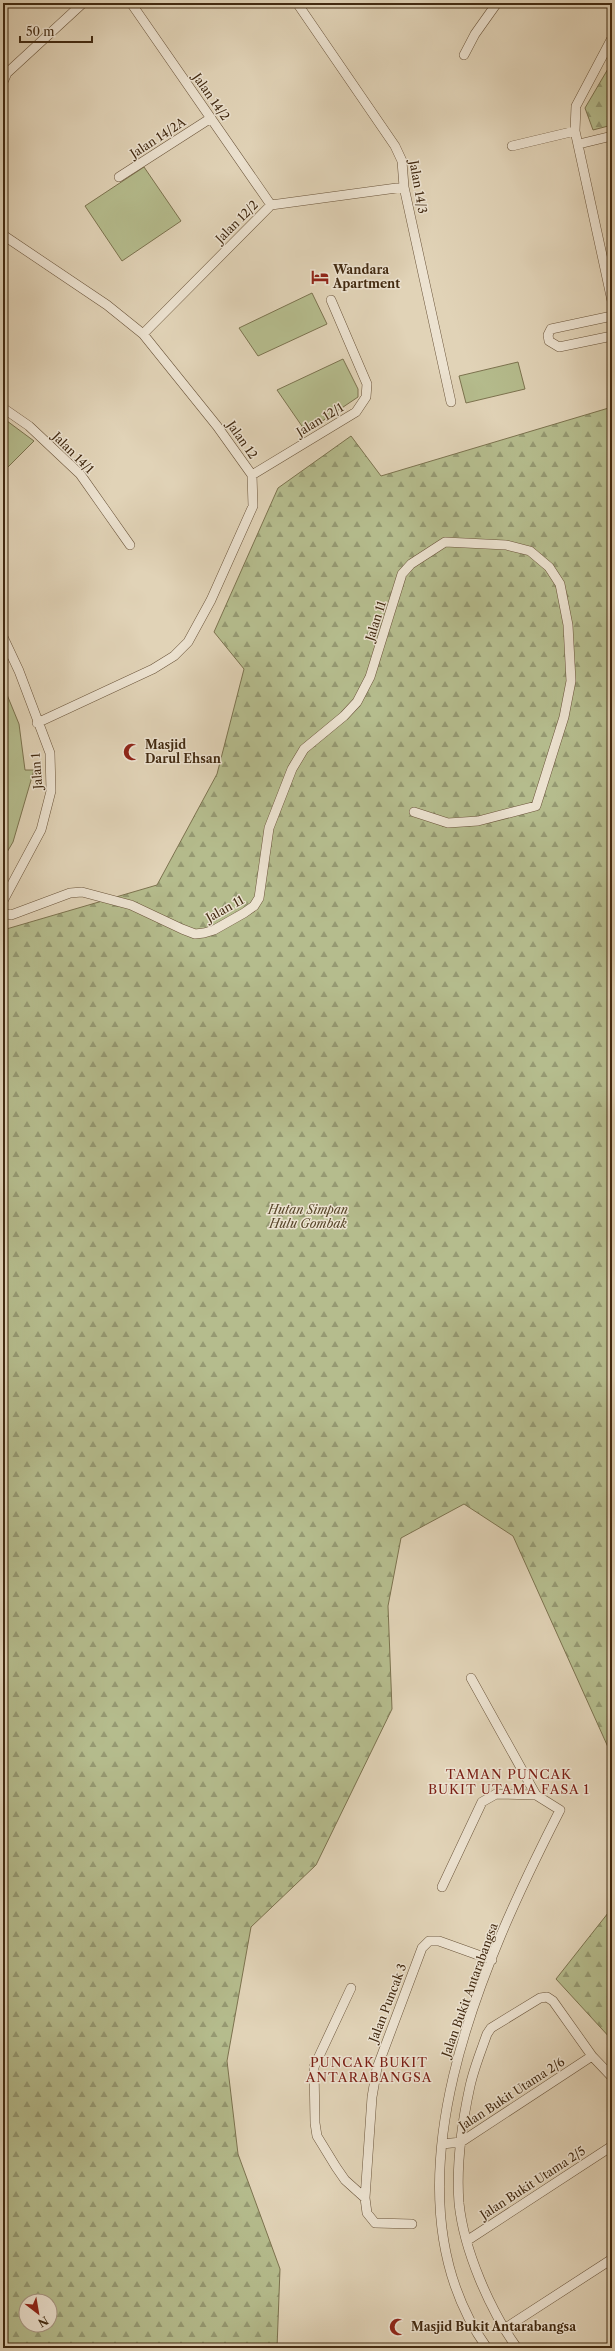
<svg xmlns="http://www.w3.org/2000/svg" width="615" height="2351" font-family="'Libre Caslon Text',serif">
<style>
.green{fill:#b5bc8d;stroke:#7c734f}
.forest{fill:url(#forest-firs);stroke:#7c734f;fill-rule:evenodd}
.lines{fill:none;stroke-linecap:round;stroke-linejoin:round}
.street-casing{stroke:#6a543a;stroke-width:10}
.street{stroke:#ece2d0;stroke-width:9}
.labels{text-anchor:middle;stroke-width:3;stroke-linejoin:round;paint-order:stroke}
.street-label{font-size:12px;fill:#422a11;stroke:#ece2d0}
.poi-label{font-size:12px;font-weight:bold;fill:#422a11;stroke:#ece2d0;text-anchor:start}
.park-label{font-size:12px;font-style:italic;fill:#59472a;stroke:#ece2d0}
.neighbourhood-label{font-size:13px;letter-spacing:1px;fill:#7a1f14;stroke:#ece2d0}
</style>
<defs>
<pattern id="forest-firs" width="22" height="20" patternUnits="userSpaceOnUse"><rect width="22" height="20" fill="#b5bc8d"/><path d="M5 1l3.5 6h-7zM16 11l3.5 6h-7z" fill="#959972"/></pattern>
</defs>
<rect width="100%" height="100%" fill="#e1d3b7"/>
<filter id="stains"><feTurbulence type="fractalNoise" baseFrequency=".005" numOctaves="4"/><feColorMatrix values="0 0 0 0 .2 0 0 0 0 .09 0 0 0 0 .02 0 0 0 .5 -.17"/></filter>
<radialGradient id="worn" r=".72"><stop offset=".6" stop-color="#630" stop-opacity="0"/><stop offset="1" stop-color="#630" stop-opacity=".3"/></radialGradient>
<path class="green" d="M144,167L181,221L122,261L85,206Z
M312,293L327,324L258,356L239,328Z
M343,359L358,389V397L306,432L277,390Z
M518,362L525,389L466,403L459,376Z
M3,418L34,441L3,472Z
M3,685L19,724L25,770H34L13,842L3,859Z"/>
<path class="forest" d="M612,62V125L593,130L585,108Z
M612,407V1756L513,1536L464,1504L401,1538L388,1606L392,1709L316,1865L251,1927L227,2061L238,2154L280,2269L277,2348H3V930L157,885L217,774L244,669L214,632L278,488L351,436L381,476ZM26,2301H50V2325H26Z
M612,1908V2040L556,1979Z"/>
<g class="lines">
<g class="street-casing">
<path id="street" d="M131,3L271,205
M297,3L395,146L402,161L404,187L451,402
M612,38L576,106L575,131L612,301
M464,55L475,34L497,3
M3,82L7,73L83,3
M579,144L612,136
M512,146L575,131
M119,177L211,118
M3,235L107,305L143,334L217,426L252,475L253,506L211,600L188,642L174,656L153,669L37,723
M612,316L551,329L548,335L549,341L559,347L612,336
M143,334L271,205L404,187
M3,408L29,426L80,474L130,545
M252,475L356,412L366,397L367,384L331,300
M3,637L19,671L50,753L51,791L41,830L3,901
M3,913L11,915L70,893L82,892L131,905L182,929L195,934L204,933L214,930L244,913L254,906L259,898L269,828L292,769L304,749L344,716L357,702L370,677L402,574L411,564L445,542L506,545L530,551L549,567L560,584L568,625L571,681L564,717L536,806L478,821L448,823L414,812
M471,1678L536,1795L560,1810C484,1959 376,2192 487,2348
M442,1887L482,1802L496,1794L536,1795
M351,1988L314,2067L315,2123L317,2136L336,2167L345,2180L365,2198
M442,2144L461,2142L592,2056
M412,2224L375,2223L367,2213L365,2198L372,2097L377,2068L422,1948L429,1941H439L492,1960
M468,2240L612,2146
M504,2329L612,2259
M517,2348C490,2310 464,2251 459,2203C456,2165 462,2123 470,2086C474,2068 481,2051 487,2034L491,2028L540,1998L547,1997L553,2001L592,2056L612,2077"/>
</g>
<use href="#street" class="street"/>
</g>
<defs>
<g id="hotel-bare" transform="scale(1.38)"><path d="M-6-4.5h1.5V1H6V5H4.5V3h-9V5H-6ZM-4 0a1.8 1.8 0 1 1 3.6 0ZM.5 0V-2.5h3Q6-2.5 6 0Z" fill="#8f2418" stroke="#ece2d0" stroke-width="2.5" paint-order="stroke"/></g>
<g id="mosque-bare" transform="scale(1.38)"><path d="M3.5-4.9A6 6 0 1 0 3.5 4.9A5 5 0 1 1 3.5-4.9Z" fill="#8f2418" stroke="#ece2d0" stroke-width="2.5" paint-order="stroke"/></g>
</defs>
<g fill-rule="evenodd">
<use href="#hotel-bare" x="320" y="277"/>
<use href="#mosque-bare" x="132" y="752"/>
<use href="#mosque-bare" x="398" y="2327"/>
</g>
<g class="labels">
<g class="street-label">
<text transform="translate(211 97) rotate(55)" y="4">Jalan 14/2</text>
<text transform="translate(158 138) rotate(-33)" y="4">Jalan 14/2A</text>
<text transform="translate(418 187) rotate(80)" y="4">Jalan 14/3</text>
<text transform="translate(237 222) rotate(-45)" y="4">Jalan 12/2</text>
<text transform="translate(320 420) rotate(-31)" y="4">Jalan 12/1</text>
<text transform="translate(242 440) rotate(55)" y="4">Jalan 12</text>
<text transform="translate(73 453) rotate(45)" y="4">Jalan 14/1</text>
<text transform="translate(376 621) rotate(-72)" y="4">Jalan 11</text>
<text transform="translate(37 771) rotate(-94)" y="4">Jalan 1</text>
<text transform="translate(225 909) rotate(-29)" y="4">Jalan 11</text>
<text transform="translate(470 1990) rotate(-70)" y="4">Jalan Bukit Antarabangsa</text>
<text transform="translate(388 2003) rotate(-69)" y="4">Jalan Puncak 3</text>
<text transform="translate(512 2094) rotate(-33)" y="4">Jalan Bukit Utama 2/6</text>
<text transform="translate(533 2183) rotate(-33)" y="4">Jalan Bukit Utama 2/5</text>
</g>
<g class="poi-label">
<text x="333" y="274">Wandara<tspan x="333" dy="14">Apartment</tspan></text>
<text x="145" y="749">Masjid<tspan x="145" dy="14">Darul Ehsan</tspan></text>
<text x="411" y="2331">Masjid Bukit Antarabangsa</text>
</g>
<g class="park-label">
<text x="308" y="1214">Hutan Simpan<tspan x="308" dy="14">Hulu Gombak</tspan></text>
</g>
<g class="neighbourhood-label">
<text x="509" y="1779">TAMAN PUNCAK<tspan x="509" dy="15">BUKIT UTAMA FASA 1</tspan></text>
<text x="369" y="2067">PUNCAK BUKIT<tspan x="369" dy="15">ANTARABANGSA</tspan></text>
</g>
</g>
<rect width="615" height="2351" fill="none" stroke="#e1d3b7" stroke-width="16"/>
<rect x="4" y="4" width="607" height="2343" fill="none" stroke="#422a11" stroke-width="2"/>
<rect x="8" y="8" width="599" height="2335" fill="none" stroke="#422a11"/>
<g transform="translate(38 2313) rotate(149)"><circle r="19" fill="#ece2d0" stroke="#a89884"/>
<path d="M0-3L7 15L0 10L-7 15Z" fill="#8f2418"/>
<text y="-6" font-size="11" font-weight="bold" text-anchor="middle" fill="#422a11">N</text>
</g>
<path d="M20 36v6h72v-6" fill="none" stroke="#422a11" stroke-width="2"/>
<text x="26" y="36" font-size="12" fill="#422a11" stroke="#ece2d0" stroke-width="3" paint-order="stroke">50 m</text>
<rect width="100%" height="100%" filter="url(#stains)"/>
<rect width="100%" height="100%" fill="url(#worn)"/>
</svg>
